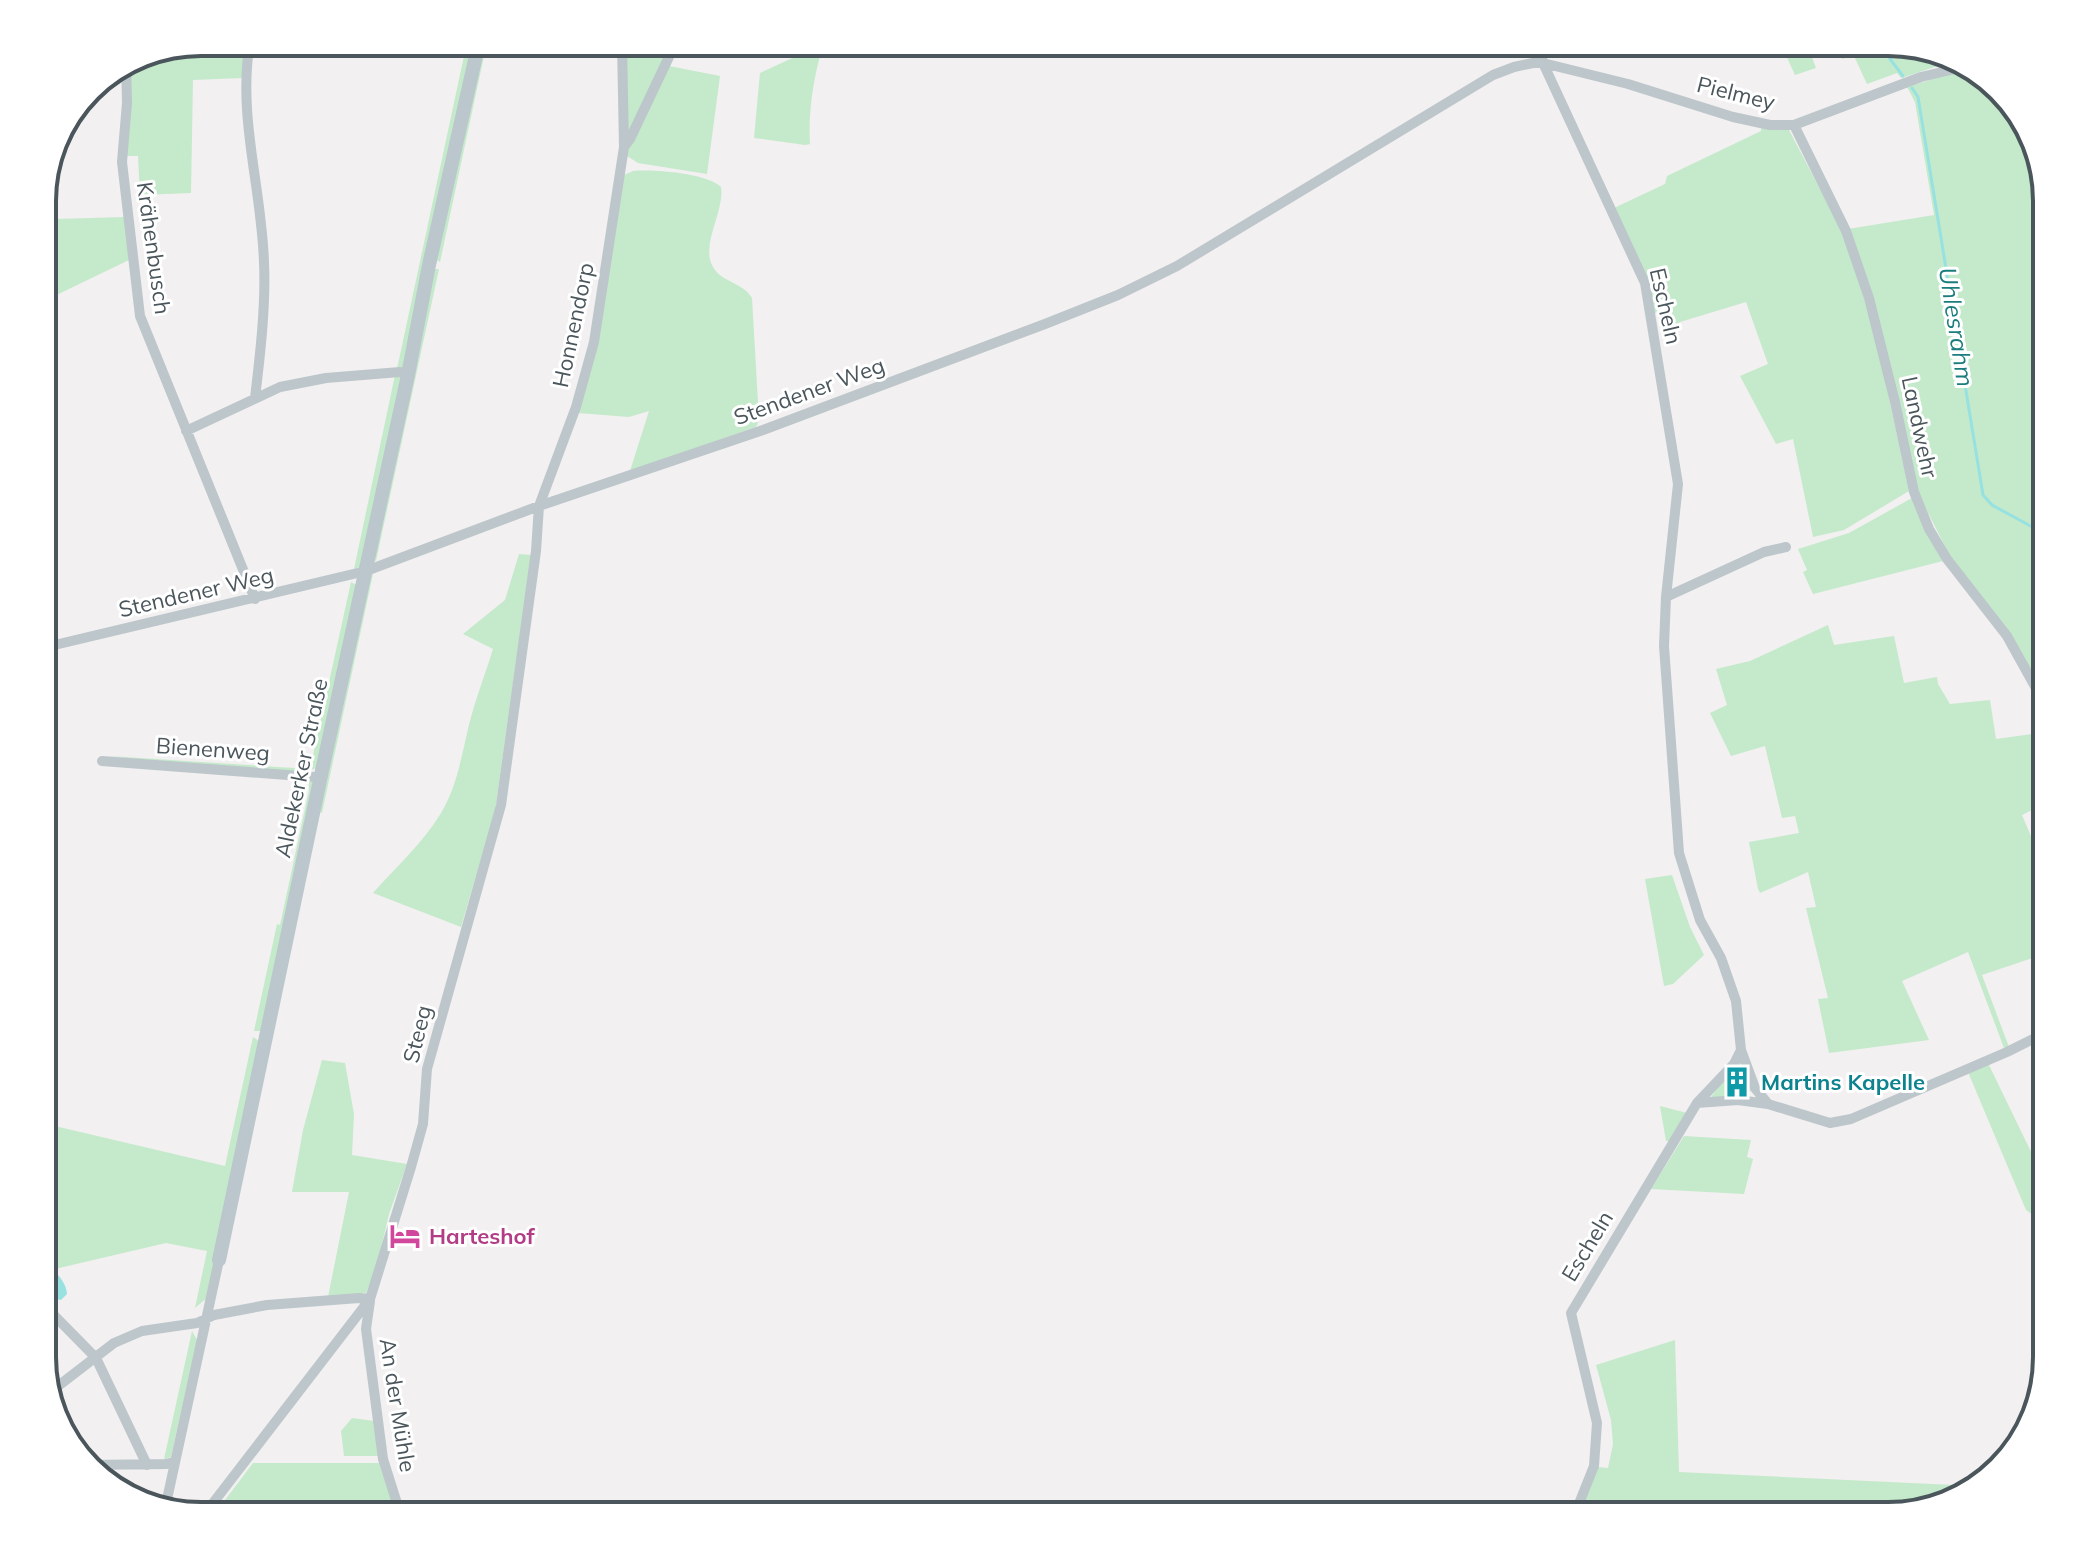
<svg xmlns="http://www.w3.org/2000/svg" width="2089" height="1558" font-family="Mulish,sans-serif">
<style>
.green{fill:#c4eacb}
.water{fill:#97e1e1}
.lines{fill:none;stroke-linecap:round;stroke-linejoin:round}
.stream{stroke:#97e1e1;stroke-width:3}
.street{stroke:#bdc6cb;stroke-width:10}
.secondary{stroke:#bbc7cc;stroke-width:14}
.labels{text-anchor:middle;stroke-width:6;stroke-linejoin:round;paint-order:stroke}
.street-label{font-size:22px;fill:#4a565b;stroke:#fff}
.culture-label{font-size:22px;font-weight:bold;fill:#0d838f;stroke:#fff;text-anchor:start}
.hotel-label{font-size:22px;font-weight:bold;fill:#b23c85;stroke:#fff;text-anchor:start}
.water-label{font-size:24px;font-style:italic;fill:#1c7d7e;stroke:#fff}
.rim{fill:none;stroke:#4a565b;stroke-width:4}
</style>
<rect width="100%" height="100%" fill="#f2f0f0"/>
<path class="green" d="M201,42H246L243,78L193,80L191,193L140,195L138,156H125L130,60L140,54Z
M467,42H474L405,368L397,369Z
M483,42H487L440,262L437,260Z
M626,42H673L627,137Z
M1780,42H1831L1809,49L1816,68L1795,75Z
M1837,42H1889L1937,59L1938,66L1901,78L1897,73L1867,84L1854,56L1842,59Z
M823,44C814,77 808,109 810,144L805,145L754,138L760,73Z
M669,66L720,76L707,174L638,163L627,156L628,148Z
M1970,70L1985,75L2031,131L2047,200V706L1950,556L1920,497L1848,229L1934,215L1915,102L1907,87L1930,80V77Z
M1761,127L1789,130L1842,231L1860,283L1880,356L1909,491L1844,530L1813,537L1793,439L1776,444L1740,376L1768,364L1746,302L1680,322L1676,326L1654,312L1614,208L1665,184L1667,176L1761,131Z
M53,150L55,219L125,217L129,260L42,302V190Z
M633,171C652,169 707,173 721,187C725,211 700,245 713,267C722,283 743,282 752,298L759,420L756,427L630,471L649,411L629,417L578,413L624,175Z
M435,269H439L376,561L374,560Z
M395,375L401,377L360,567L354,569Z
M1912,498L1943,561L1813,594L1803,572L1807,570L1798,549L1849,533Z
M519,554L531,555L495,811L461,927L373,893C396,867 423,843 441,813C455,790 460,764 466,738C472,708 484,678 493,649L463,634L505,600Z
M373,574L322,813L319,811L369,576Z
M351,582L358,586L320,767C304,773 287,771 270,771C216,770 162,762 109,756L310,769Z
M1828,625L1834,645L1894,636L1904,683L1937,677L1938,684L1950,704L1990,700L1996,739L2047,732V777L2036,782L2044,804L2022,815L2041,860L2047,858V953L1982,975L2009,1047L2004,1048L1968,952L1902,981L1929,1040L1829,1053L1818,999L1828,998L1806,908L1816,907L1808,872L1760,893L1758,889L1749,842L1799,833L1795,816L1782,818L1765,746L1731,756L1710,713L1727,705L1716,669L1750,661Z
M309,780L316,785L264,1031H254L277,924L280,925L309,790Z
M1672,875L1690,927L1704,955L1673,984L1664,986L1645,879Z
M253,1037L262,1043L208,1297L195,1308L207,1251L166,1243L42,1272V1123L225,1166Z
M1740,1059C1745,1070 1746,1080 1751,1091C1742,1100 1722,1098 1711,1097Z
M322,1060L345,1063L354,1114L352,1155L407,1164L389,1214L376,1270L366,1293L328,1297L349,1192H292L303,1130Z
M1988,1063L2047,1185V1225L2026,1210L1968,1072Z
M1660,1106L1687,1113L1670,1141H1666Z
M1684,1136L1751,1140L1747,1157L1753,1159L1744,1194L1651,1189Z
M192,1331L197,1340L171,1457L164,1459Z
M1675,1340L1679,1472L1975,1486L1958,1500L1888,1516H1578L1597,1467L1608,1468L1613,1444L1611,1420L1596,1365Z
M352,1418L374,1421L379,1456H344L341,1431Z
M253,1463H379L397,1516H213Z"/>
<path class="water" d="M56,1273C62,1279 66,1285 67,1294L61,1300L51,1298L42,1290V1277Z"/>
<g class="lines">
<path class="stream" d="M1877,42L1903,76
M1912,88L1918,97L1983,495L1992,505L2047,535"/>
<path class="street" d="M250,42C237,115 262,189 264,263C266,305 260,356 255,398
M1539,42L1543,63L1645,283L1678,484L1666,597L1664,646L1679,853L1700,920L1721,958L1736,1001L1741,1050L1734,1064L1697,1103L1571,1313L1597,1423L1594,1466L1574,1516
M126,63L127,103L122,162L140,316L255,599
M1794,125L1846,231L1869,298L1895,402L1914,492L1929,529L1947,559L2007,636L2037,690L2047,717
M624,147L630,139L676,42
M186,431L280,387L326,378L400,372L408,375
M1666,597L1764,552L1786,547
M42,648L366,571L539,506L763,430L1045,324L1118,295L1177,266L1493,75L1514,67L1533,63H1543L1628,84L1733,117L1770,125H1794L1921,77L1963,67
M102,761L314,777L320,780
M1741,1050L1755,1088L1768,1104
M1697,1103L1738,1100L1768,1104L1830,1123L1851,1119L2007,1052L2047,1032
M370,1301L366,1329L383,1459L401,1516
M42,1303L96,1358L147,1465
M49,1393L114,1343L142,1331L197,1323L214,1315L267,1305L359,1298L370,1299
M89,1465L166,1464L175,1462
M166,1504L219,1260
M203,1516L370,1299L411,1167L423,1124L427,1069L501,805L536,551L539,506L576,407L594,342L624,147L622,42"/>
<path class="secondary" d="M219,1260L320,780L408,375L429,265L479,42"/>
</g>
<defs>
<g id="building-bare" transform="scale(2.4)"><path d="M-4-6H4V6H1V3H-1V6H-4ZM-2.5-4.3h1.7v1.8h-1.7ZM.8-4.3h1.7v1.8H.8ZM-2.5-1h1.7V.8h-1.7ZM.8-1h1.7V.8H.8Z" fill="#0f9aa8" stroke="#fff" stroke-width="2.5" paint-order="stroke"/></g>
<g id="hotel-bare" transform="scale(2.4)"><path d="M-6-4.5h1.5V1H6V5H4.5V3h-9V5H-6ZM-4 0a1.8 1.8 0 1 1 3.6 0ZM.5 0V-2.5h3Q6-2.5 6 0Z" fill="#d1479c" stroke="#fff" stroke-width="2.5" paint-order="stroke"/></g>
</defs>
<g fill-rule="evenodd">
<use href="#building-bare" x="1737" y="1082"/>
<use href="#hotel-bare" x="405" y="1236"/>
</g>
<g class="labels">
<g class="street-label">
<text transform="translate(1736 93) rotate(14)" y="8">Pielmey</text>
<text transform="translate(154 248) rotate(82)" y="8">Krähenbusch</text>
<text transform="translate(1666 306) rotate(77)" y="8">Escheln</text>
<text transform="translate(573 325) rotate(-78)" y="8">Honnendorp</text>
<text transform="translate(809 391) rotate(-20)" y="8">Stendener Weg</text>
<text transform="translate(1920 427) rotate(78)" y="8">Landwehr</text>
<text transform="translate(196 592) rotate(-13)" y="8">Stendener Weg</text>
<text transform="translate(213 749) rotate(4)" y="8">Bienenweg</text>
<text transform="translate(301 768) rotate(-78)" y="8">Aldekerker Straße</text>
<text transform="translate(417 1034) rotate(-76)" y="8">Steeg</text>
<text transform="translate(1587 1246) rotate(-59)" y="8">Escheln</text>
<text transform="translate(398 1405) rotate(81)" y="8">An der Mühle</text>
</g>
<g class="culture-label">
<text x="1761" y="1090">Martins Kapelle</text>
</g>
<g class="hotel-label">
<text x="429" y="1244">Harteshof</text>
</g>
<g class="water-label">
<text transform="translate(1956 327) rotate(81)" y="8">Uhlesrahm</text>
</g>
</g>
<path d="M0 0H2089V1558H0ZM201 56H1888A145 145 0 0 1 2033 201V1357A145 145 0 0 1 1888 1502H201A145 145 0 0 1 56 1357V201A145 145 0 0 1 201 56Z" fill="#fff" fill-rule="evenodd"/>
<path class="rim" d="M201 56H1888A145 145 0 0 1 2033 201V1357A145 145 0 0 1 1888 1502H201A145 145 0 0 1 56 1357V201A145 145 0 0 1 201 56Z"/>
</svg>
